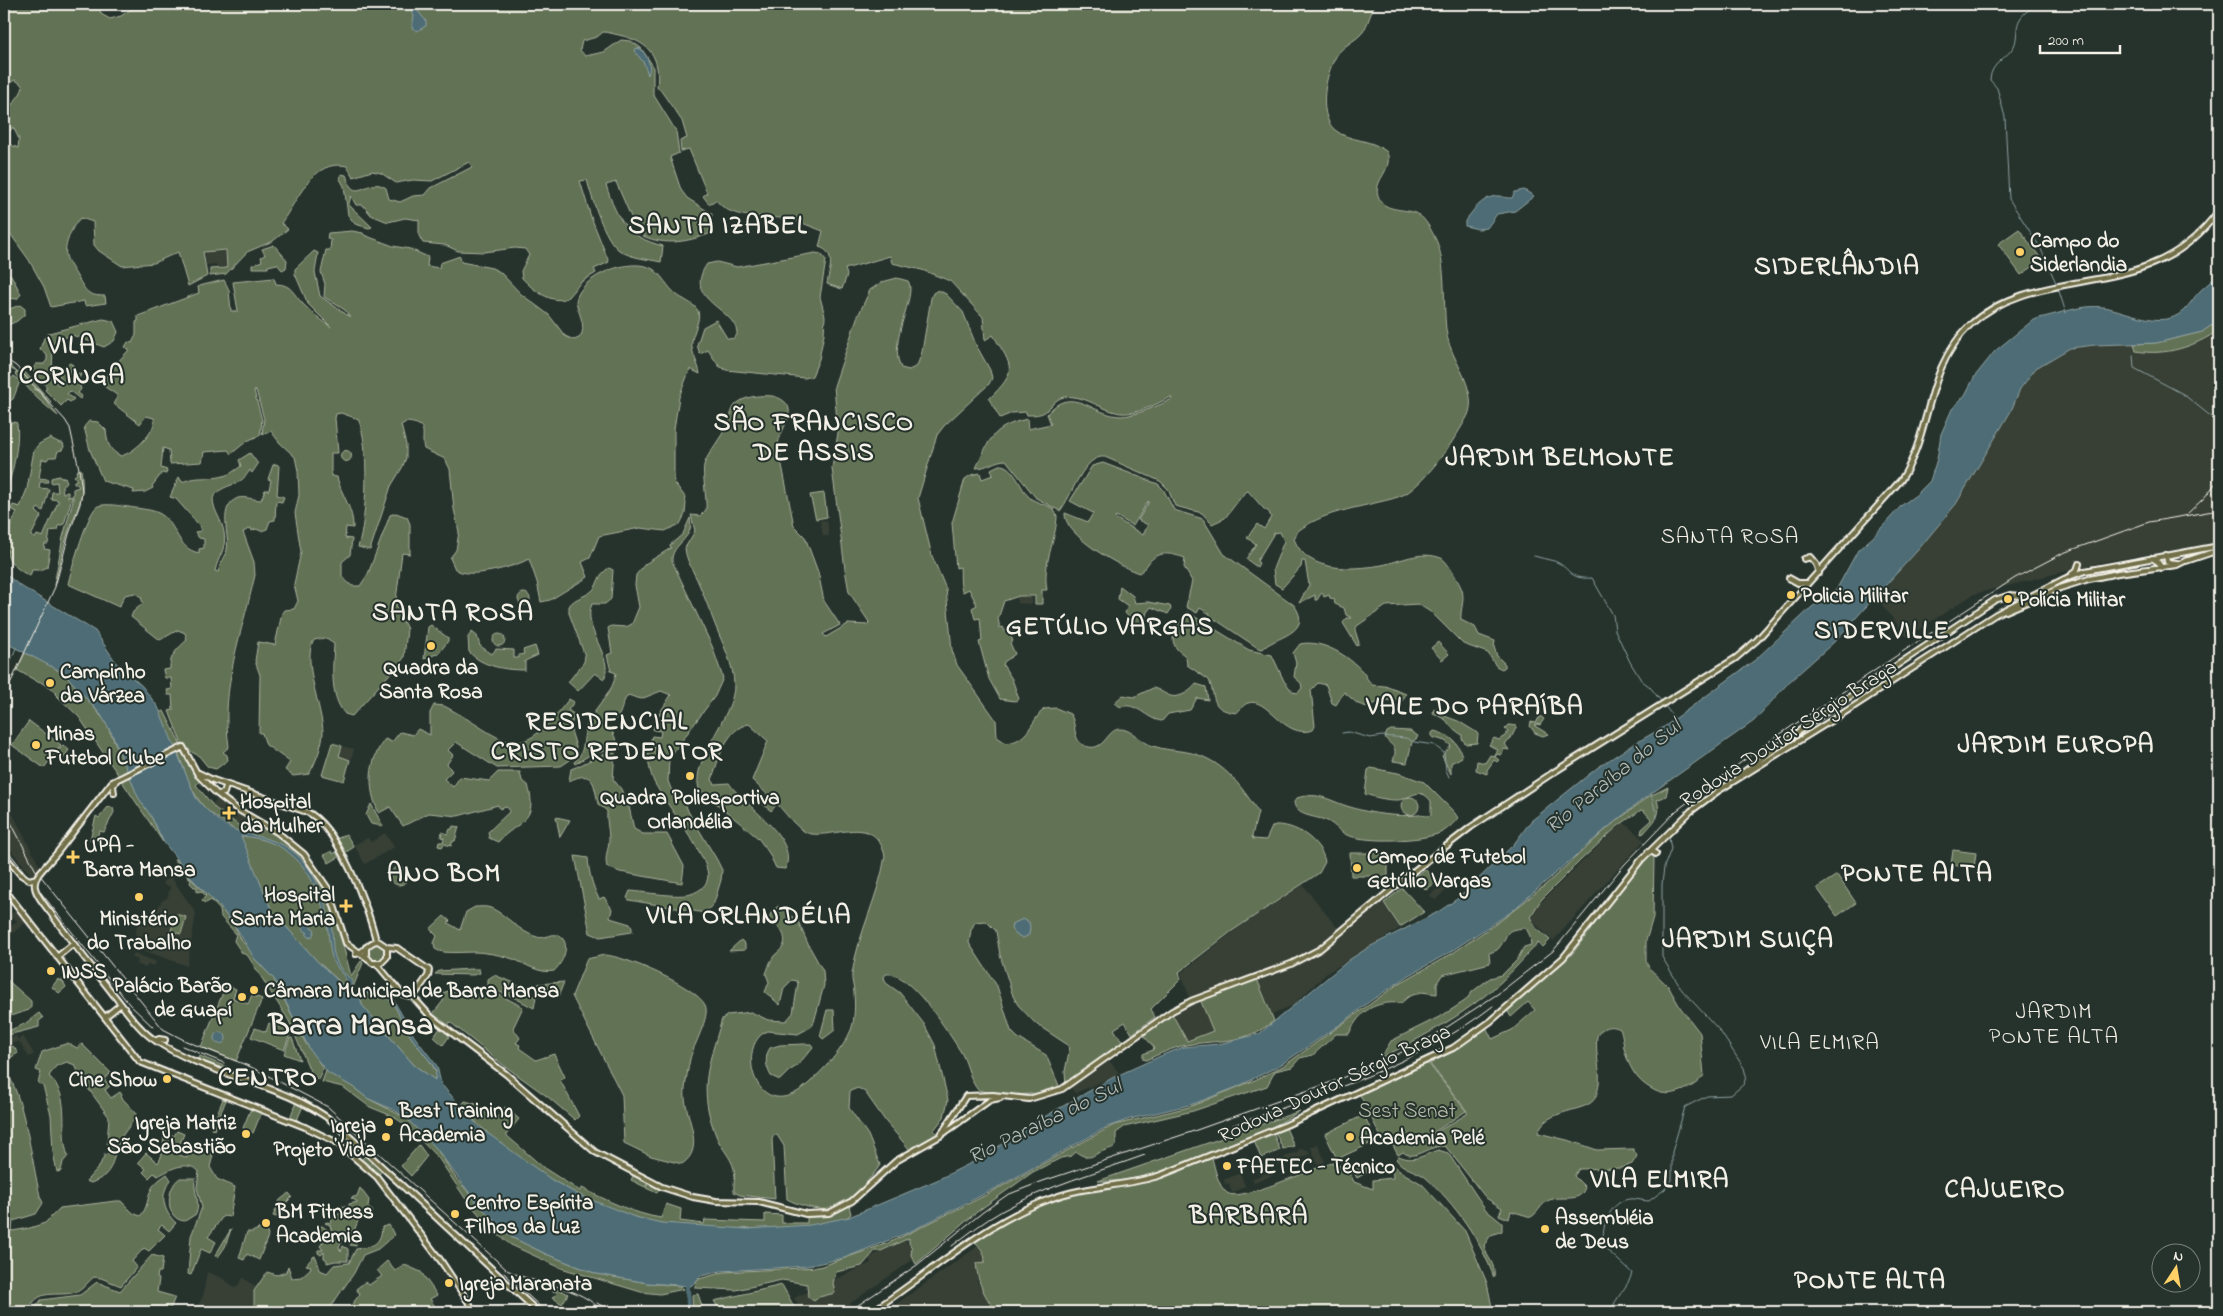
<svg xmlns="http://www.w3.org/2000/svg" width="2223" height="1316" font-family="'Indie Flower',sans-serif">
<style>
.built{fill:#384036}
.green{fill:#627254;stroke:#abb29e;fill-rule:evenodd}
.water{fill:#4e6c74;stroke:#90a1a2;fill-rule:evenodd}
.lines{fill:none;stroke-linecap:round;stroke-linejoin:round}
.stream{stroke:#90a1a2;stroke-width:1}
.river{stroke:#4e6c74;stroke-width:5}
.major-casing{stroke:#f4f1e8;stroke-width:8}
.major{stroke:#71704a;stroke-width:4}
.rail{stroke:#f4f1e8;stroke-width:1}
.major-bridge-casing{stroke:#f4f1e8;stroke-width:8;stroke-linecap:butt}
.major-bridge{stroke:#71704a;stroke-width:4}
.poi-dot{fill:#ffd166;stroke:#26332d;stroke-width:2}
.labels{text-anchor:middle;stroke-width:4;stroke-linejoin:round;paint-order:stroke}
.poi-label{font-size:21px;font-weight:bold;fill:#f4f1e8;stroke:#26332d;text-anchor:start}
.street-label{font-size:21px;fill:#f4f1e8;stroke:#26332d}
.park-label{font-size:21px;fill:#babead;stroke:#26332d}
.neighbourhood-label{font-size:22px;letter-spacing:1px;fill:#f4f1e8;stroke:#26332d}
.water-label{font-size:22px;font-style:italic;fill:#b2bcba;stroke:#26332d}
.district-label{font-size:26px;font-weight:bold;letter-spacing:1px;fill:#f4f1e8;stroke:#26332d}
.town-label{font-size:31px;font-weight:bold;fill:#f4f1e8;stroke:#26332d}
</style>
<rect width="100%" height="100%" fill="#26332d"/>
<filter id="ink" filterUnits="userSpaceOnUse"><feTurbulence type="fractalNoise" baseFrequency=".02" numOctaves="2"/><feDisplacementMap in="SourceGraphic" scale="10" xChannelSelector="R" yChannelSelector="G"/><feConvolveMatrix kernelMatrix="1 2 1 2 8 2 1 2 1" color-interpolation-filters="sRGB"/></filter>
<g filter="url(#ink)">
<path class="built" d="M226,251L227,267L217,268L216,264L206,265L204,252Z
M2219,320V542L2103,562L1974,594L1907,637L1877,598L1956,504L2011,411L2020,389L2036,368L2070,348L2095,345L2156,343L2202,332Z
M827,520L829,536H823L820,521Z
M1017,596L1032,597V604L1017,603Z
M342,746L354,749L351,760L339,757Z
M4,797L41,869L33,878L4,841Z
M218,798L231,809L247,818L242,827L212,804Z
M1623,822L1644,840L1553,941L1530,918L1535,908Z
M385,833L394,847L365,864L354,845L368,838L371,842Z
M1454,875L1458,880L1435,900L1430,895Z
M171,877L196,913L187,966L132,946L140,916L151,918L162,901L168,897L170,886H165L163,882Z
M1303,885L1339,930L1317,949L1292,961L1190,999L1181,973L1238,928Z
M1381,901L1400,928L1327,973L1293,1005L1272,1014L1257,978L1298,963L1318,952Z
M17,909L27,921L8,937L4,932L17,921L14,917L4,926V920Z
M134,953L156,962L154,966L148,964L146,968L137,964L138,960L132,957Z
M1200,1000L1213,1030L1186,1041L1172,1013Z
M16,1036L18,1040L23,1036L34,1054L29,1057L19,1041L4,1046V1040Z
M1107,1058L1120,1074L1075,1093L1069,1085Z
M1318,1144L1325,1162L1318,1165L1311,1147Z
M1303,1148L1304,1151L1308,1150L1310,1154L1279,1166L1278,1162L1285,1159V1157L1295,1153L1298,1154L1297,1151Z
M1270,1171L1273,1175L1254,1183L1252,1179Z
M1240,1173L1245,1186L1232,1193L1229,1183L1225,1184L1224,1180Z
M904,1239L918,1256L838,1312H803L794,1298L871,1263L869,1258Z
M978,1246L983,1253L985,1262L975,1263L978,1283L996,1312H885Z
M207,1272L222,1278L236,1288L243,1278L256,1287L253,1294L254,1312H183L188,1304L194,1308L197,1307L203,1296Z"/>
<path class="green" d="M4,4H98L101,14L110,19L121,16L139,4H1375C1371,12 1368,24 1363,32C1357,40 1346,44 1339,52C1326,69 1316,114 1335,130C1349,142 1371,138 1387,152C1394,172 1371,180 1379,198C1385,213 1406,207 1419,215C1425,219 1431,229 1434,236C1447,258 1443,303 1446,329C1448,352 1464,370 1469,392C1471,400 1471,408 1468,415C1457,437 1426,482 1405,494C1397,498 1388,500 1379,502C1352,509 1321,513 1298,531L1294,539C1307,573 1352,570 1382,565C1401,561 1420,550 1441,558C1447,560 1460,584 1462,590C1465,600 1460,610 1461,620L1475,627L1479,635L1495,641L1494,647L1497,656L1505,664V667L1502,669L1496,666L1488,653L1463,644L1432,613L1418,604L1386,606L1357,626L1355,630L1359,643L1357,646L1343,623L1347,618H1352L1346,615L1344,608L1335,604L1334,599L1330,598L1329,595L1324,597L1322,592L1317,600H1315V595L1299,603L1309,585L1305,561H1302L1301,567L1282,588L1275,584L1273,569L1284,541L1280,532L1274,533L1257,561L1259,563L1257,567L1246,559L1256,544L1247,538L1257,524L1264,529L1271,517L1269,512L1264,509L1248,491L1245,492L1225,518L1212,524L1202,513L1175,506L1168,489L1160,481L1105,457C1084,454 1072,496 1060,511L1036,498L1006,460C995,460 987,468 976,468C990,439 992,427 1027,419L1028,429L1051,424L1047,414C1072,383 1093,416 1121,416C1135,416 1160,405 1172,399L1171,397C1156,404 1137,415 1120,413C1101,410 1084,394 1064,397C1055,399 1052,406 1046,411C1041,415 1034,415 1027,415L1026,412L1012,413L1000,418L989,399C1018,371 1013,367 993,335L985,340L983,317L950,281L922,270L892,263L890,256L845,269L847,275L842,289L827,284C829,271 837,252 819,247L823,231C812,227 801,222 790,219C766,215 733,222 716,200L709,204L703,196L707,193L689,149L681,151L680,141L687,138L682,121L659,88H657C661,56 649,42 619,35C613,34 609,32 603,32L597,37L582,41L580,50L585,56L604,52L621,40L631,41L641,48L653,66V94L676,131L679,153L670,157L681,190L687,198L712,214L709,234C686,242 666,246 643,236L645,232L631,217L616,182L606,185C617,220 627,237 663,246L661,262C648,259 630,258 619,250C604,239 592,198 587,180L580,181L591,217L609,262L594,269L596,273L581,282L567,298C552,305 532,289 522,278L521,271L529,255L525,249L515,248L484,252L458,251L445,245L423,243L419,236V220L405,218L388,222L371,215L363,205H356L351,196L349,203L350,206L372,227L369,228L355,224L348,215L344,186L340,179L341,174L346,175C348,179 348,184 351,187C360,197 371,177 386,188L389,199L400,202L413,196L425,195L431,188L472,167L469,162L432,181L413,180L396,183L381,173L372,171L353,177L347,166C312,158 298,201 281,223L288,229L273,241L247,252L226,274L210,276V269L227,268L226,250L203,252L207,276L188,286L178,252L154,263L122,266L99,251L94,245L93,222L81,218C75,222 73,228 70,234C61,256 67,259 78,278C86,291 87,296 105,296L106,303L85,306L84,301L51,307L44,287L29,260L4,225V142L18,148L19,139L13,127L7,135L4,132V116L8,113C11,102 20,98 23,87L20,83L15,80L4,86Z
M2019,229L2042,260L2021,275L1998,244Z
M352,231L363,233L364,235L393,246L410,249L428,257L427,266L439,268L440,263L460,256L461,262L492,268L500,272L521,294L549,315L565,336L574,340L579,338C588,328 578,313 576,301C580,276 631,256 653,269C662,275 668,288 677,295C682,299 695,304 698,311C701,320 693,332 692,341C690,352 699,364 700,374L690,369L679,397L674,429V482L685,497L686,503L685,514L680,524L665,531L640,528L599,536L590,558L582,562L588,577L550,600L541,602L537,582L529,559C514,567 469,580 455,569L450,558L456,550L459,532L454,509L450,469L445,459L424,449C420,434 431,424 406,422L401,425L406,445V458L402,468L391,486L370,550L358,547C367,522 370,442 358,419L341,413L336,414L335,418L338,453H331V476L337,477C341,495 354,509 353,528L346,527L345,538L352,539L350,555L342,562V577L352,586H360L368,574L390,515L396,513L407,517L410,524V554L402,553L396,600L397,609L407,629L404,658L352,716L345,714C329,696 333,665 334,644L325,638L314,640C301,660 323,709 323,733C322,746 316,762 309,774L293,776L285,770L290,762L266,745L262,733H259L260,675L255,661L258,642L275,645L282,613L284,610L294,609L298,601L294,584L301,552L295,513L299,495L298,471L295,457L279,442L271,431L262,434L264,419L256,390L254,391L262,420L260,435L247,441L231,454L228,450L204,452L202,462L170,464L169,450L163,448L161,468L167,470L166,474L162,473L152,486L153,488L145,492L133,493L134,490L103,481L90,450L84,427L89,421L98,422L106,430C107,442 109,451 121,456C133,453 157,432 154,418L146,416L140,424L114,404L117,399V395L105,387L104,380L111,369L129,350L125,347L128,342L132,343L136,335V322L138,321V316L199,293L198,287L199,286L224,280L229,290L231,311H238L233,282L274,278L276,284C292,284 293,294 303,304C311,312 321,320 331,327L308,304L295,274V269L314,251L318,253L315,272L320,296L350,317L345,310L324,297L325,284L321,272L326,250H330L331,240L327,239L328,233Z
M274,245L287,260L286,268L282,270L277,264L268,266V268H252V265L262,261L261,257L265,255L262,249Z
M815,253L821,254L826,260L820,297L825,316L824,334L819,359L812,376L805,378L726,370L719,366L708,350L700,354L697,345L703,327L716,320L727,338L732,339L737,335C738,308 681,302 707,264L717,262L737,267Z
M4,273L11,275L21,294L17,299L7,298Z
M897,278L908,281C918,295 887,341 901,368L909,370L917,366L922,352L931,298L933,293L938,290L946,294L963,312L976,345L990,370L992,378L989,384L944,426L937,435L918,498L932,556L946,589L952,650L957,665L996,720L997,737L1006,743C1029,741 1030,722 1044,709L1056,708L1070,714C1077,723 1072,739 1083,745C1104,755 1106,730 1119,729C1131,728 1142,743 1153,746C1164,750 1175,750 1187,752C1221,758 1241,785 1258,812L1252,836L1253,839L1266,840L1272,827L1275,825C1295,824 1321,840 1325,862L1319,873L1232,931L1179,972L1181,979L1151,1009L1155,1017L1132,1034L1125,1022L1114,1029L1122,1042L1066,1085L1065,1071L1069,1052L1068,1045L1036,1024L1018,1005L1013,996L1000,955L996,931L986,921L975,922L971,930L969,943L997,986L1011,1031L1018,1038L1046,1055L1060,1088C1033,1096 1006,1097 978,1090C970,1081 968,1065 962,1054C952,1037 908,969 886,974L884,977L886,983L900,993L924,1024L935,1045L948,1100L944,1117L934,1130L937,1134L910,1150L886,1122L865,1092L858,1088L850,1091L849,1108L868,1135L880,1165C871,1179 847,1206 830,1209C818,1211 798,1205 787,1199L784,1146L777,1135H774L772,1139L775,1199L740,1195L734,1192C733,1184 736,1176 734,1169C731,1157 722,1149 717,1138C697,1089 708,1067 722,1019L728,1015L751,1012L768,1020L786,1021L793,1013L798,984L797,981L792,980L784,988L780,1005L765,992L769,982L766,974C768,969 769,964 772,959C774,954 780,952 783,947C788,937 780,925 770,923L769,919L771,913L778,906L798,921L808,944L823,971L824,985L814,1022L809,1028L798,1034L768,1031C734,1042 755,1130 808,1084C823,1070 843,1050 851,1030C855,1020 855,1004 854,993C854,986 851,980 852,974C858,933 879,896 885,856C875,814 840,837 812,834C799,833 786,813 777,804L771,811L763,804L769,796L752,780L768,741L749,724C726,728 718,760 712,780L715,784L729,783C744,806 800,838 785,869L776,868L769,853L758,838L699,789C690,760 735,715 734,685C734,665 723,645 716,627C710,612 705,598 699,584C694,572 686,561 685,548L695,531L691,515L700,516L706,510C707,497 702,476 704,465C707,454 722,437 727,425C731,418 731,406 739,402C747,396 762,395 772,396C779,397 788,402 789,409C791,418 779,434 778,445L794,526L805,537L818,572L824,601L840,625L823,634L826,637L848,624L868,625L869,622L849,592L845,569L832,468L838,433L834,386L857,318L870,290L882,282Z
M20,305L25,309V314L17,321L4,327V311Z
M103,319L113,321L118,332L114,341L104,347L72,335L55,341L53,345L52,375L58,385L62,383L59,374L61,366L64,367L70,363L73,365L70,372L81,374L78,381L81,383L80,387L81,389L78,393L82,396L80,399L70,391L67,394L74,399L70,402L67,400L61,406L45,390L47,387L32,370L36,364H44L47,360V355L40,349L44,338L49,333Z
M2219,320V330C2194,347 2166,356 2136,351L2134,344L2156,343L2202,332Z
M4,360L18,373L24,371L52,403L39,391L34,389L42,395L58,416L37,398L15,374L17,372L4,365Z
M14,376L20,381L13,399L4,404V385Z
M4,410L12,423L16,422L17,424C20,442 12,479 4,495Z
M50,438L60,443H63L64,447L62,450L58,451L56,457H49L47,460L42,459L39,478L47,479L48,482H40L39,488L49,489L43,511L38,508L36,511L41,516L31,536L35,538L37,535L43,537L58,502V500L51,499L52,492H58L57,482L51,483V478L59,476L61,478L65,477L67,482L62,485L63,493L68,492V497L72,496V498L64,524L58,526L57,530L50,531L48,544H45L44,549L50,550L47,567L41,570H32L30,576C19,571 11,564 6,553L8,552L5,543L6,536L17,512L11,509L13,505L20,507L27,489L34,450L39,444Z
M340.5 456a5.5 5.5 0 1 1 11 0a5.5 5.5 0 1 1-11 0Z
M250,453L258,464L252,473L250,470C238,490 224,481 213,498C213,511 222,520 224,532C227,550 218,556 215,571L218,572C220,564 225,557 227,550C230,535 217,506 238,498C244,496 255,500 261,500L265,490H269L271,480L268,479L273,465L277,464L279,466L277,495L284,497L282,502L276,501L275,520L270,521L267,529L261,531L256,529L252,531L251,528L243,532L254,562L255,575C242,633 220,687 229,747L223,752L227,755L228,760L216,769L208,767L199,756L183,747L169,711L173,710L172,695H168L167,690L172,689L171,678H165L163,670L170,669C169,656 178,648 187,640L185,633L178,630L160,640L131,617L133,612L143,603L141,597L135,593L125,595L119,607L68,584C71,571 88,510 98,506C108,503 119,506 129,507C139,509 154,509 162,515C178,526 176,548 199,553V549L204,548V539L199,538L195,532L201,531L199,525L176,499L170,497L179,477L182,482C206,472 217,486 241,466L239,460Z
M1103,463L1158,484L1163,489L1174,510L1203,519L1224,554L1294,605C1315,634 1272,637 1263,649L1258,648L1210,616V614L1200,608L1197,613L1186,607L1192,581L1184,567L1185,558C1173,554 1160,550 1150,561C1147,565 1144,570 1139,573C1120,567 1063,535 1065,513L1088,522L1093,513L1070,501L1092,466ZM1148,501L1149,502L1138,520L1148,525L1143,535L1115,518L1116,516L1133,526Z
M999,465C1013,464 1020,487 1028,496C1035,505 1055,503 1057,516C1056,542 1042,563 1047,590H1042V604H1035V596H1019L1004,601L998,619L1000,628L1003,627L1005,631L1008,630L1013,641L1010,643L1015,654L1004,662L1003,665L1012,679L1019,699L1015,701L1000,699L989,679L979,642L982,641L980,618L975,619L972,608L977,605L969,589L963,592C959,585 961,576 960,567L956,568L952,523L965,479L971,475L980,473L982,479L993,475L991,469Z
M81,469C86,501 76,508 67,536C62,552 59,569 55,585H54L63,537L73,501V489L79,487L77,484H74V481L77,480L74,476L77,474L76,471Z
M824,493L827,517L816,519L810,495Z
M690,518C695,540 671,543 672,561L712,646L723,678L715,696L669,758L668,781L671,789L685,803L688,811L717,860L722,870L721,880L714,903L705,913L629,900L627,898L630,891C645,892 679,898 691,894C700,891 708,885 708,875C706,852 666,805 654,782C650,772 648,763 648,752L653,753L655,747L649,746L652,736L660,737L661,731L653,730L656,719L662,720L664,715L659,714L671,695L661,691L641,699L628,695C618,708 625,719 605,723L603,727L612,731L620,749L593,753L575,764L574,762C587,752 581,737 588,723C596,706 614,692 616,673L611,671L607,655L612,653L608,628L611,626L626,627L632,624L639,607L635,585L636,575L645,564L671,548L670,545L683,534Z
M609,568L613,570L611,599L605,604H592C581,628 615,658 604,679L595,673L578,691L568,682L584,662L585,656L569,613V606C575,597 586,597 593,590C599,584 597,575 609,568Z
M1120,586L1133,596L1135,603L1148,602L1170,606L1171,609L1168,614L1151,607L1147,612L1144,622L1137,626L1125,613L1128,606L1118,599Z
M518 599a6 6 0 1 1 12 0a6 6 0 1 1-12 0Z
M1187,612L1249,650L1272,655L1284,681L1293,692L1298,693L1302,688L1301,683L1294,677L1296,663L1293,653L1300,644C1322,639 1349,656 1363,672C1366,676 1368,681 1372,685L1385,686L1406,694L1402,701L1384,700L1367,707L1358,704L1344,692L1336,705L1332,703L1326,685L1318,683L1311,690L1315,726L1313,730C1283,740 1268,696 1248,703C1242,705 1241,710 1236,713C1210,709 1217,701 1209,680L1187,665L1186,657C1184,654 1179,652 1177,649C1166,636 1181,623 1187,612Z
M431,625L448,638V641L439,653L424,659L428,627Z
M472,632L477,636L480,646L492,654L496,649L514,650V658H519V655L524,654L523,650L535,646L538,655L525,661V670C506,670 483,667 469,652L468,637Z
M493 640a6 6 0 1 1 12 0a6 6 0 1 1-12 0Z
M1438,642L1449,654L1442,660L1431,648Z
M25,653L52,666L73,682L105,721L128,771L119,776L79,717L55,694L56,692L39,681L38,682L17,670Z
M1196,684L1206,687L1208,700L1197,698L1190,710L1168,714L1162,721C1147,720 1136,701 1121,707L1114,703L1123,695L1134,697L1153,688C1159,689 1163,693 1168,695C1178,700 1191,691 1196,684Z
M569,699L574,702L568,710L575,715L570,727L576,747L574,754L570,760L561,766L497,768L456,742L448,750L453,755L447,764L452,771L444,779L453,787L460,777L489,781L498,772H520L522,781L528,785C539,823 518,820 498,842L489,838L488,832L509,812V809L505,806L500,809L498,805L458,816L429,813L403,826L390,807L379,813C367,789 368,761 385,739L392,742L400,732L413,735L418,729L430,735V713L434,705L444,706C507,738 514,771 569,699Z
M1434,709L1439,710V714L1458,721L1476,732L1478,734L1477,743L1466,744L1462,739V735L1451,727L1446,720L1433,713Z
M164,711L181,745L174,748L157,713Z
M1540,716L1544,719L1540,725L1536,724L1535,726L1548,734L1543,736L1535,733L1530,726L1531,722L1536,723Z
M29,721L61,745L44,768L12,745Z
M1509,725L1517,726L1510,740L1505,744L1509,750L1504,749L1501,755L1497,754L1495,757L1499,760L1497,762L1494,760L1487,770V774L1476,770L1477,761L1485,763L1490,755L1494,756L1498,750L1489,745L1494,738L1499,740L1506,735L1508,731L1505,729Z
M1391,730L1410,731L1418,736L1417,738L1412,742L1407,763L1393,761C1399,744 1390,747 1385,737L1387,732Z
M1434,731C1450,735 1459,742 1462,757L1451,763V774L1442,756L1451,746L1445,741L1432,737V733Z
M332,743L342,746L339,756L350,760L344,781L322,775Z
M63,745L69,750L62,760L55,754Z
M181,751L200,781L196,785L215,808L241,827L259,831L268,829L299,849L329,890L351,976L361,961L363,963L351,992L317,961L272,911L241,838C233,826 219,820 208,811C192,796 185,772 178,752Z
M615,752L613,779L621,789L629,807L634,829L643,834H667L684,866L682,883L620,872L607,867C604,857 609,849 609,839C609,829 606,821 607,811L598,804C594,786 595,768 569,781L571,769C586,764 599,753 615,752Z
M1371,768L1398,773L1424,782L1454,812L1458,818C1453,824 1447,830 1440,833C1421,841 1366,843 1347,835C1339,832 1334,823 1325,820C1314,816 1295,816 1294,802L1297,798C1320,791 1329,801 1350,807C1372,814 1396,817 1419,815C1424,815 1426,817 1431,815V801C1418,784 1409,801 1396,800C1386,800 1374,797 1365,794L1368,770Z
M130,776L138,796L152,818L163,842L121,780Z
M1668,787L1666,796L1657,800C1662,816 1655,820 1644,833L1641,834L1642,829L1652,820L1644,811L1641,810L1618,826L1581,860L1541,900L1530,917L1536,928L1550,940L1543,947L1538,943C1526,956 1514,970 1501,982C1466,1014 1423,1037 1381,1058L1391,1041L1443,1015L1465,1001L1472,992L1490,978L1502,975L1517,960L1524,947L1531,945L1530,936L1526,928C1502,930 1511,932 1499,948C1497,951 1492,952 1489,953L1490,963L1442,975L1437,983V994L1421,992L1408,997L1401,1003C1375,1001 1360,1010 1349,1034H1336L1313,1055L1300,1058L1292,1067L1275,1071L1267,1086L1193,1111L1124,1127L1116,1133V1144C1113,1149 1111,1148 1106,1150C1090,1155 1092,1162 1076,1152L1071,1156L1061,1158L1033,1172L978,1211L916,1264L911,1255L912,1248L909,1243V1238L881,1251H875L862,1266L836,1272L833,1283L835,1293L819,1297L814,1301L808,1297L807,1284L782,1280L736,1290L695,1288V1285L699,1279L724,1272L819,1267L891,1242L986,1195L1114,1125L1189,1107L1255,1080L1285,1065L1398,984L1453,953L1504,918L1544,886L1610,826L1648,797Z
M1401 806a9 9 0 1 1 18 0a9 9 0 1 1-18 0Z
M371,804L383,826L371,824L366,815Z
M108,807L113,808L114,812L104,832L99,831L96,842L90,840L96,816L99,818Z
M556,817L570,820L560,837Z
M453,826L459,827L455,841H453L451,846L444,844L442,847L438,846L439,842H443L444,838L441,837L442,832L448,834L450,829H452Z
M346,834L354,847L343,854L335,840Z
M1953,850L1976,853L1974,868L1951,865Z
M332,851L333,854L336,852L339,857L329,863L324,855Z
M1350,853H1388V876H1351Z
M1649,855L1654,857L1653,917L1646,941V961L1649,968L1668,986L1680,1007L1700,1033L1704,1075C1699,1083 1688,1089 1678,1092C1669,1095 1660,1094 1652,1089C1636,1081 1628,1065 1624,1048C1623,1042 1623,1035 1620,1029C1611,1024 1601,1027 1597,1036C1594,1058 1605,1077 1595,1098C1588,1113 1544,1108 1538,1133L1571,1141L1597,1150L1633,1149L1637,1156L1632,1164L1622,1168L1579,1169L1574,1176L1585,1187C1581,1203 1564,1196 1553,1199C1541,1201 1540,1212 1531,1217L1511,1211L1509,1219L1499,1215L1502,1208L1486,1198L1446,1147C1432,1142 1416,1163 1403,1152L1398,1155L1389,1138L1383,1141L1360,1095L1428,1063L1466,1111L1415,1145L1467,1114V1111L1430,1064L1461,1046L1486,1027L1492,1039L1512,1030L1535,1010L1528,1002L1511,1017L1507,1010L1573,953L1622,887Z
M575,856L588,858C589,873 592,885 599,899L604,897L612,909L610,918L630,924L632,928V932L600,937L590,933Z
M174,859H176L193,881L219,905L236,929L242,941L250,950L254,958L274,979L305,1042L323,1068L318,1080L310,1071L289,1021L248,956L242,953L234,941L236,934L221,917L220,910L211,900L206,903L203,902L202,900L206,896L201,891L197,892V887H194L190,883L191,880Z
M390 876a9 9 0 1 1 18 0a9 9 0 1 1-18 0Z
M1425,869L1436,882L1426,890L1415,877Z
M1837,875L1856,903L1837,916L1817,888Z
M1402,888L1424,912L1400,927L1384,903Z
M475,907C480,907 486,906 491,908C507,915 519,932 537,937C546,940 555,929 563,939C570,948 561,965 554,971C539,974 526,964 513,959C504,956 495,954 486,953C471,950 445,956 435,949L434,943L437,936L430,929L444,916L450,921L448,923L460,930L466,912Z
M176,914L186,917L181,934L171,931Z
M741,940L745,944V950L729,951Z
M367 952a10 10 0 1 1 20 0a10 10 0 1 1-20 0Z
M604,955C623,955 697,987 705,1005C711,1016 693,1046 690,1059C688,1069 686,1080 685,1089C682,1114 708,1147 682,1164L651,1156L624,1143L622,1095L572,996L587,959Z
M471,969H479L480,973L473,975L435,974L439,971Z
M494,975L512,982L536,997L534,1008L507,994L488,989V979Z
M4,977L31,1001V1006L29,1010L4,1018Z
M58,979L59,981L62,980L66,987L59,993L52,987Z
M1257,979L1274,1021C1243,1045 1222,1039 1186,1045C1172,1048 1159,1054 1146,1060L1143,1059V1054L1153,1050L1154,1047L1142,1034L1172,1014L1187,1041L1213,1031L1200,999Z
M564,982L558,997L538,984Z
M226,985L236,989L233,998L248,1004L252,995L262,999L236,1061L201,1047Z
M449,991L461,994L500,995L523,1007L513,1028L520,1038L516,1043L520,1045L519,1048L536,1060L554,1054L565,1077L560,1080L579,1116L575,1120L548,1097L502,1064L450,1022L447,1026L432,1015L443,1001L445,992Z
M369,993L388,998L394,1005L411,1037L432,1064L436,1073L435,1080L414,1065L362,1005L360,995Z
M827,1010H834L835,1030L823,1039L820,1036Z
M39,1013L43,1018L39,1021V1027L4,1036V1033L26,1023Z
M269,1023L278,1027L286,1025L290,1034L284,1050L251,1037L255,1028L266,1032Z
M440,1028L451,1034L443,1045L434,1037Z
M290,1038H292L300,1060L284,1054Z
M68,1043L77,1048L82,1044L111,1073L104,1079L110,1086L105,1090L111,1098L120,1092L122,1095L121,1097L136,1113C134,1123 124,1131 120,1140C110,1160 117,1173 91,1183L86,1181L99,1167L105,1154L107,1155L110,1146L107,1144L109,1117L82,1080L75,1065L67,1062L56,1066L49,1076C73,1099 58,1129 68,1156L63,1162L61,1171L57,1172L53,1152L51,1115L43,1086L38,1083L41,1072L36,1070L42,1052Z
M805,1044H811L813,1047L797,1066L789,1071L780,1080L771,1076C766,1067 764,1057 770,1048L780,1045Z
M13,1046L18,1053L5,1061L4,1051Z
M200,1056L231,1069L229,1073L198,1060Z
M4,1068C24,1094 32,1162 40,1196L43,1203L36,1214L13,1221L12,1231L30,1228L45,1223L60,1208L116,1201H121L133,1213L140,1216C148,1209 147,1197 152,1188C155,1182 162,1178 167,1174L171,1180C159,1194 163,1211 176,1223L169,1231L162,1225L158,1229L165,1235L149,1251L144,1248L132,1261L137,1267L121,1286L101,1278L94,1277C88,1281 83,1290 76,1292C56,1298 38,1286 28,1312H4Z
M326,1071L353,1087L367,1098L406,1118L436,1148L456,1178L483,1209L511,1237L546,1254L597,1274L648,1283L680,1286L684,1289L660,1294L641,1292L561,1268L511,1245L493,1231L465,1198L439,1159L406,1125L392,1116L370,1107L343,1087L322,1082Z
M223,1099L226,1100L214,1130L211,1129Z
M465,1101L476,1104L496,1119L505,1107L519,1119L506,1135L544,1168L580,1191L582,1188C606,1200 634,1214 661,1218L666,1204L681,1209L680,1221L704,1224L705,1220L765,1222V1214L782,1215V1223H807V1216H826L849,1206L851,1214C842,1225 796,1227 782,1228C738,1229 692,1230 650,1221C585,1207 504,1156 461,1106Z
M296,1102L303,1106L297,1120L290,1118Z
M252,1106L262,1111L253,1133L243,1128Z
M1300,1111C1254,1140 1152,1185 1098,1181Z
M1364,1115L1376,1141L1337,1159L1325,1134Z
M1286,1128L1294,1146L1283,1149L1275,1132Z
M165,1131L174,1136L177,1131L184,1134L176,1153L187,1158L195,1142L212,1151L211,1154L213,1155L210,1167L217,1179L235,1187L230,1217L223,1216L208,1237L216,1242L210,1253L201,1249L191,1275L188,1274L191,1236L202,1207L197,1188L199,1171C185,1160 171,1169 158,1176L154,1173L149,1178L143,1172L146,1169L138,1162L146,1153L158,1163C165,1152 162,1143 165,1131Z
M1273,1133L1280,1150L1261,1158L1254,1141Z
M419,1145L427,1156L411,1176L401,1166Z
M1438,1150L1448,1153L1486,1210L1502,1223V1231L1491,1235L1484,1245C1487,1260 1496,1262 1494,1278C1482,1242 1454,1202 1425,1177C1416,1170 1402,1169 1396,1159L1399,1156C1414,1163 1423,1155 1438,1150Z
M366,1155L383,1170L377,1176L361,1160Z
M1212,1158C1215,1169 1218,1186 1227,1193C1241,1203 1313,1167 1333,1163L1348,1169L1354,1182L1373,1189V1180L1393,1178L1392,1163L1398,1170L1422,1184L1465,1231L1487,1283L1493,1312H996C984,1294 978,1285 976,1263L985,1262C985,1253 981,1248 975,1242L1007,1220L1051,1201L1083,1192L1148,1182Z
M1366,1165L1369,1171L1357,1178L1353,1171Z
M634,1174L660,1188L657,1193L646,1188L648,1183L645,1187L631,1180Z
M180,1178H195C193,1191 201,1202 196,1214L185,1221C164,1220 166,1187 180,1178Z
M360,1188L369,1200L368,1206L373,1212L367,1217L366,1212L364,1217L360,1216L352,1236L356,1241V1246L350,1245L351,1238H348L346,1242L343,1239H341L342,1241L339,1247L341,1252L343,1246L348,1249V1261H335L327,1263V1260L324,1258V1252L321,1255L318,1253V1250H323L320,1246L323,1242L319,1234L318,1227L322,1226L332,1233L330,1225L325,1223L327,1222L331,1223L332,1217L341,1213L342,1206L349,1208V1204L358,1202L351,1198L357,1196Z
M289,1193L292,1197L285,1204L281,1218L273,1216L280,1200Z
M389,1225L394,1235L378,1249L363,1255L354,1273L327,1312H254V1291L267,1272L277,1275L286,1272L288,1266L292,1278L301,1277L310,1269L311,1266L306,1265L314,1256L316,1257L320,1270L327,1273L334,1265L349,1263L356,1249C372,1247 381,1245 382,1227Z
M265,1226L268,1236L259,1260L247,1254L244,1260L239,1258L247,1232H252Z
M231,1229L225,1247L218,1257L215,1256Z
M152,1255L163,1258L161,1272H158L157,1278L159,1279L157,1292L175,1297L169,1312H32L41,1300L80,1295L97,1282L120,1291Z
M387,1261L395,1271L405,1265L421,1272L437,1295L430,1299L439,1312H346L360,1294L356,1289L365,1282L369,1285L382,1276L377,1270Z
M782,1285L797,1312H721L714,1301Z
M553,1290H560L568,1294L562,1304L552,1297L558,1294L555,1291L553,1292Z
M698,1294L704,1312H693L692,1295Z"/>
<path class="water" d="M409,4H412L426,21V26L417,31L412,28L414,16Z
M636,48L641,49C648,57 652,66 648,75L644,63L635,52Z
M1524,190L1534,196L1515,211L1497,214L1487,228L1478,229L1465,226V221C1473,211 1481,198 1496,196C1501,195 1506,199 1512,198L1515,192Z
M2219,272V320L2202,332L2156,343L2095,345L2070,348L2036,368L2020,389L2011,411L1956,504L1917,551L1833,643L1789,682L1754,721L1642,800L1606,829L1511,912L1450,952L1408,976L1369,1002L1345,1021L1282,1064L1237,1087L1193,1104L1130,1119L1107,1127L998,1187L907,1233L844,1258L807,1266L721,1271L701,1276L691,1286L648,1283L597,1274L546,1254L511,1237L477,1203L436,1148L408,1120L396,1111L367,1098L353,1087L328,1073L311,1052L274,979L254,958L237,929L219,906L194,881L163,841L152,818L138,797L112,734L101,715L64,673L4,642V573L19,585L95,631L117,664L142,686L158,707L196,798C206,810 222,826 238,831C265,839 288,840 307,866C320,883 327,909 332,930C333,940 332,951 336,960C339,969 346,974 352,981V994L356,998L359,988L385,995L394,1001L414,1036L437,1066L441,1084L479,1127L552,1180L579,1195L635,1217L662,1223L747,1229L810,1225L849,1217L937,1180L985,1156L1025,1128L1112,1078L1165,1054L1184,1047L1219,1044L1259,1034L1349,960L1369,947L1438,912L1460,897L1514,844L1531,821L1597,768L1632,745L1664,727L1755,660L1812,607L1835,592L1858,550L1873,537L1902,505L1916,495L1930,481L1937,459L1941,434L1952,409L1965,395L1975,376L1995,351L2032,321L2039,318C2059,314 2083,304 2103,307C2126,310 2162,331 2183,311C2190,305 2194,297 2200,291C2207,284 2214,280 2219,272ZM241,836C294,840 316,874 327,924C329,935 329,947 332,958C336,969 351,980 349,991L317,961L272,911ZM369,993L388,998L394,1005L411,1037L432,1064L436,1071L435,1080L414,1065L362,1005L360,995Z
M1023,919L1029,922L1030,927L1029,935L1023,938L1015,934L1011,929L1012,924Z
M309,921L312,924L310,926L315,930L312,937L310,936L309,938L306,935L308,933L302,929L304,926L302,925Z
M214 1038a6 6 0 1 1 12 0a6 6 0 1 1-12 0Z"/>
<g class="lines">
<path class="stream" d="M2038,4C2032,8 2024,12 2020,19C2015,27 2018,38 2014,46C2006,60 1991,62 1990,80L1997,88L2005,117L2009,199L2040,247L2057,285
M2058,288L2066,313
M2133,355L2134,368L2183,394L2213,418
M1534,556C1540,558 1547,559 1554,561C1571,567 1567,580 1592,578L1613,615L1615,630L1630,662L1641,680L1650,687L1675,719
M4,671L9,665L16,648
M1342,733L1349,732L1370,738L1382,736L1406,738L1414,742L1434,745L1444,753L1446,770L1449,777
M1651,794L1657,818
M1611,1312C1615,1297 1628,1288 1632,1273L1604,1247C1600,1229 1609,1202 1629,1199C1636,1198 1642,1201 1649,1201L1665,1189L1672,1180V1152L1685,1107L1707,1096L1731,1095L1744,1084L1746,1076L1744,1068L1720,1031L1682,990L1662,957V884L1664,867L1671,849L1669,838"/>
<path class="river" d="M687,1280L689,1312"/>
<g class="major-casing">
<path id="major" d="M2166,555L2167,562L2177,563
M2152,558L2158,562L2162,568
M1804,559L1810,557L1816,564L1819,573
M2186,561L2219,550
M2072,574L2077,570L2079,564
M1789,578L1798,583H1807
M2006,611L2060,588L2089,579L2118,573L2177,565L2187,560
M199,773L213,780L307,812C337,825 369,909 376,941
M1737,777L1810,723L1995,600L2010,595L2028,597
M114,793L113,786L116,781
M218,794L224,793L226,786L225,784
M1648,852H1653L1656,854
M57,853L112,782L183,747L198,775L216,793L237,809L277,832L304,854L329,890L346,943L367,958
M4,855L20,874
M4,889L140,1062L305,1127L336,1142L377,1177L441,1261L475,1312
M50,912C70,940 92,967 113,994C126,1010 139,1030 156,1041C212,1078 283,1082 336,1124L538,1312
M387,947L397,948L429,970L428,976L413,997
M356,954C366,952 368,941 378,941L387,947V957L381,963H372L366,956V947
M57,957L73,944
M377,964L402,994L413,997L431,1017L506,1074L595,1152L662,1187L693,1197L716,1201L759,1202L806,1214L829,1213L852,1201L896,1161L940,1136L990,1100L1000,1098
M105,1017L121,1004
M156,1041L159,1039L165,1040
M940,1136L966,1096L993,1095L1029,1099L1062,1089L1172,1011L1191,1001L1291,964L1320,949L1410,874L1471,827L1554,772L1736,658L1757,640L1901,480C1933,430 1924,370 1970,325C2019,279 2093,288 2152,264C2180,253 2202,234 2219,210
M871,1312C930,1273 984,1223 1050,1199C1086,1185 1125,1187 1161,1175L1286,1125L1453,1048L1491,1021L1563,958L1641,860L1691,811L1718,791L1845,712L1996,614L2064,579L2085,571L2219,546"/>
</g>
<use href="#major" class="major"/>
<path class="rail" d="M4,358L16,366L65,420L70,428L79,469L82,491L80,504L69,534L55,587L4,697
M2188,513L2204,498L2219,479
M4,809L35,869L163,1029L186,1041L251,1067L328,1107L507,1270C534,1285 582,1285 602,1312
M4,846L129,1004L153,1027
M182,1046L224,1063
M1233,1125C1323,1094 1417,1065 1493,1006
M952,1246C968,1234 984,1221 1002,1211C1046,1186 1098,1172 1145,1155
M504,1273L546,1312
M597,1303L612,1312
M848,1312L917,1265L983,1212L1007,1195L1043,1181L1191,1132L1337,1080L1394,1056L1435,1035L1499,993L1553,951L1624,865L1676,811L1767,743L1914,644L2015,578L2063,553L2149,522L2219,510"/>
<g class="major-bridge-casing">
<path id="major-bridge" d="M20,874L29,880L37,878
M50,912C25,881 33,881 57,853"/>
</g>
<use href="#major-bridge" class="major-bridge"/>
</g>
</g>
<g class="poi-dot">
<circle cx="2020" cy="252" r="5"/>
<circle cx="1791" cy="595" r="5"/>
<circle cx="2008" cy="599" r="5"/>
<circle cx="431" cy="646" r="5"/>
<circle cx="50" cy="683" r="5"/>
<circle cx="36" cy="745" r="5"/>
<circle cx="690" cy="776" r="5"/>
<path d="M226.5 805.5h5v5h5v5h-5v5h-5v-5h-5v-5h5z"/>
<path d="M70.5 849.5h5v5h5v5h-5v5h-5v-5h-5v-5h5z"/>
<circle cx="1357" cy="868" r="5"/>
<circle cx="139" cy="897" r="5"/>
<path d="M343.5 898.5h5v5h5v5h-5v5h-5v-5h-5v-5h5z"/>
<circle cx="51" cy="971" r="5"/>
<circle cx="254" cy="990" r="5"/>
<circle cx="242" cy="997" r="5"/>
<circle cx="167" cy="1079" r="5"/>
<circle cx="389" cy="1122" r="5"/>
<circle cx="246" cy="1134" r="5"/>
<circle cx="386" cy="1137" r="5"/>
<circle cx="1350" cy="1137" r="5"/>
<circle cx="1227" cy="1166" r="5"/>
<circle cx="455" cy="1214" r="5"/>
<circle cx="266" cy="1223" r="5"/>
<circle cx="1545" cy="1229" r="5"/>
<circle cx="449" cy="1283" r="5"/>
</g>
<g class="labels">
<g class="poi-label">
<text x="2030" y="247">Campo do<tspan x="2030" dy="24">Siderlandia</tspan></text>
<text x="1801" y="602">Policia Militar</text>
<text x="2018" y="606">Polícia Militar</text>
<text x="431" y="674" text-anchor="middle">Quadra da<tspan x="431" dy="24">Santa Rosa</tspan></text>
<text x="60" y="678">Campinho<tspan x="60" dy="24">da Várzea</tspan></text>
<text x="46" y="740">Minas<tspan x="46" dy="24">Futebol Clube</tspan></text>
<text x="690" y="804" text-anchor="middle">Quadra Poliesportiva<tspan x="690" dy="24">Orlandélia</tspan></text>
<text x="240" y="808">Hospital<tspan x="240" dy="24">da Mulher</tspan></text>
<text x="84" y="852">UPA -<tspan x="84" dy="24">Barra Mansa</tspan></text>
<text x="1367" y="863">Campo de Futebol<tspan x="1367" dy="24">Getúlio Vargas</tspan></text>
<text x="335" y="901" text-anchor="end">Hospital<tspan x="335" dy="24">Santa Maria</tspan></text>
<text x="139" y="925" text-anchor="middle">Ministério<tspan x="139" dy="24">do Trabalho</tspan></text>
<text x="61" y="978">INSS</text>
<text x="232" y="992" text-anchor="end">Palácio Barão<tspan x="232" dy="24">de Guapí</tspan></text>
<text x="264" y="997">Câmara Municipal de Barra Mansa</text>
<text x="157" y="1086" text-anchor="end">Cine Show</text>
<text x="399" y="1117">Best Training<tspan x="399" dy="24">Academia</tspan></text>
<text x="236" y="1129" text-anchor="end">Igreja Matriz<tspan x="236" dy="24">São Sebastião</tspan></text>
<text x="376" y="1132" text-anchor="end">Igreja<tspan x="376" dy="24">Projeto Vida</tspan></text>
<text x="1360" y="1144">Academia Pelé</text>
<text x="1237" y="1173">FAETEC - Técnico</text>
<text x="465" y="1209">Centro Espírita<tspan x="465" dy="24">Filhos da Luz</tspan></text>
<text x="276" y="1218">BM Fitness<tspan x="276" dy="24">Academia</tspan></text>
<text x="1555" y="1224">Assembléia<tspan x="1555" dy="24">de Deus</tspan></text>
<text x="459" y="1290">Igreja Maranata</text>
</g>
<g class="street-label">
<text transform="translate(1788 733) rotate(-33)" y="7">Rodovia Doutor Sérgio Braga</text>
<text transform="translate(1334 1083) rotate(-25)" y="7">Rodovia Doutor Sérgio Braga</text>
</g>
<g class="park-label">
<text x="1407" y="1117">Sest Senat</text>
</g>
<g class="neighbourhood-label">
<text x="1730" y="543">SANTA ROSA</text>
<text x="2054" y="1018">JARDIM<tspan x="2054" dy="25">PONTE ALTA</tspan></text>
<text x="1820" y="1049">VILA ELMIRA</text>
</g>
<g class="water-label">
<text transform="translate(1612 775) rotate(-39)" y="8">Rio Paraíba do Sul</text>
<text transform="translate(1044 1120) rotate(-26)" y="8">Rio Paraíba do Sul</text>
</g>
<g class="district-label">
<text x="718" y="233">SANTA IZABEL</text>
<text x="1837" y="274">SIDERLÂNDIA</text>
<text x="72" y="353">VILA<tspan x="72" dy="30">CORINGA</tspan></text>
<text x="814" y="430">SÃO FRANCISCO<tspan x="814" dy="30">DE ASSIS</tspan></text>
<text x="1560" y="465">JARDIM BELMONTE</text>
<text x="453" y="620">SANTA ROSA</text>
<text x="1110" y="634">GETÚLIO VARGAS</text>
<text x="1882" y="638">SIDERVILLE</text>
<text x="1475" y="714">VALE DO PARAÍBA</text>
<text x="607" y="729">RESIDENCIAL<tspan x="607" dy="30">CRISTO REDENTOR</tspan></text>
<text x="2056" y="752">JARDIM EUROPA</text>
<text x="444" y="881">ANO BOM</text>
<text x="1917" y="881">PONTE ALTA</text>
<text x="749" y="923">VILA ORLANDÉLIA</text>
<text x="1748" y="947">JARDIM SUIÇA</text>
<text x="268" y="1085">CENTRO</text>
<text x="1660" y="1187">VILA ELMIRA</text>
<text x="2005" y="1197">CAJUEIRO</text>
<text x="1249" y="1223">BARBARÁ</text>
<text x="1870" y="1288">PONTE ALTA</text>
</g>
<g class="town-label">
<text x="351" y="1034">Barra Mansa</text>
</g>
</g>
<rect width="2223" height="1316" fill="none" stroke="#26332d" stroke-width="20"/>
<rect x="10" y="10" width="2203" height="1296" fill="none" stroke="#f4f1e8" stroke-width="2" filter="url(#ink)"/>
<g transform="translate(2176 1268) rotate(12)"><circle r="24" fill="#26332d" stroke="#787f78"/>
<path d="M0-4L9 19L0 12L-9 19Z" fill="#ffd166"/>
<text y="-8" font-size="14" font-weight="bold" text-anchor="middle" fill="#f4f1e8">N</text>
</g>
<path d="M2040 45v8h80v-8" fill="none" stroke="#f4f1e8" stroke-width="2.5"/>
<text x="2048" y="45" font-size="15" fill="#f4f1e8" stroke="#26332d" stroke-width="4" paint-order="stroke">200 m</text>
</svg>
